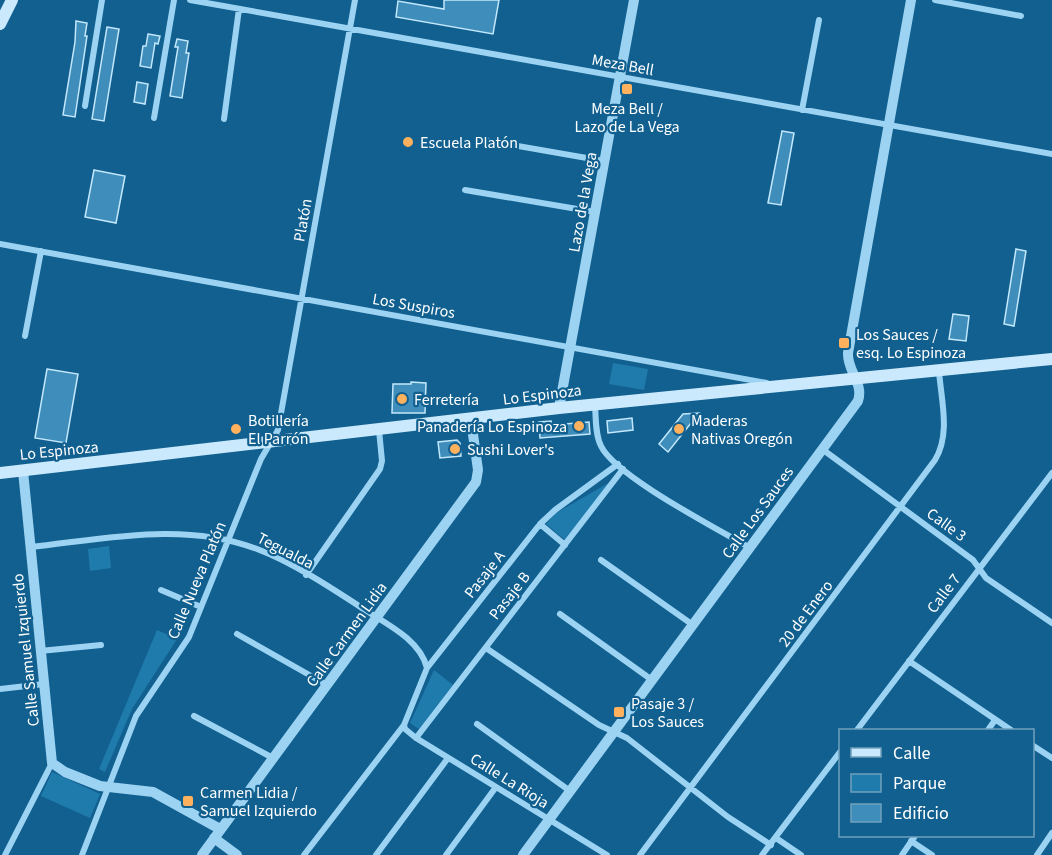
<svg xmlns="http://www.w3.org/2000/svg" width="1052" height="855" font-family="'Source Sans 3',sans-serif">
<style>
.green{fill:#207bad}
.building{fill:#3e8dba;stroke:#c3e8fd;stroke-width:1.5}
.lines{fill:none;stroke-linecap:round;stroke-linejoin:round}
.minor{stroke:#9cd3f2;stroke-width:6}
.tertiary{stroke:#9cd3f2;stroke-width:10}
.secondary{stroke:#cae9fc;stroke-width:12}
.poi-dot{fill:#ffb15d;stroke:#116090;stroke-width:2}
.labels{text-anchor:middle;stroke-width:4.5;stroke-linejoin:round;paint-order:stroke}
.street-label{font-size:16px;fill:#fff;stroke:#116090}
.poi-label{font-size:16px;fill:#fff;stroke:#116090;text-anchor:start}
</style>
<rect width="100%" height="100%" fill="#116090"/>
<path class="green" d="M613,363L648,369L644,390L609,384Z
M612,481L565,540L546,524L556,513Z
M109,546L111,568L90,571L88,549Z
M157,630L177,639L132,709L105,772L99,769Z
M434,670L453,685L419,729L410,723Z
M52,772L100,794L90,818L41,796Z"/>
<path class="building" d="M444,0H499L493,34L396,17L398,1L444,9Z
M76,21L87,23L85,36H87L75,117L63,115L75,42Z
M107,27L119,29L104,121L92,119Z
M148,34L160,36L158,44L155,43L151,68L140,66L143,46H146Z
M177,39L188,41L186,53H189L182,98L170,96L178,47H175Z
M137,82L148,84L145,104L134,102Z
M782,131L794,133L781,205L768,203Z
M94,170L125,176L116,223L85,217Z
M1016,249L1026,251L1014,326L1004,324Z
M953,314L969,316L966,341L949,339Z
M47,369L78,374L66,443L35,438Z
M411,382L426,383L425,413H392L393,384H411Z
M699,413L668,452L659,444L683,414Z
M632,418L633,430L608,433L607,421Z
M551,421L552,425L589,422L590,434L540,438L539,422Z
M457,440L460,443L461,456L440,458L438,442Z"/>
<g class="lines">
<path class="minor" d="M190,0L1052,154
M935,0L1021,16
M85,106L102,0
M802,110L819,20
M154,118L174,0
M224,119L239,9
M478,139L604,161
M465,190L595,212
M0,244L767,383
M25,336L41,251
M595,405C596,418 595,434 601,446C615,476 718,529 750,548
M822,449L973,560L986,578L1052,623
M540,524L565,545
M30,547C105,539 184,521 257,549C292,562 333,589 365,610C387,624 420,640 427,668
M601,560L693,625
M306,575L380,469L382,461L379,430
M161,590L201,607
M560,614L652,680
M237,634L327,685
M486,648L599,725L627,738L728,817L771,845
M40,651L101,645
M909,661L1011,730
M0,689L44,684
M194,716L273,758
M477,724L570,791
M404,725L427,668L540,524L555,510L618,464
M404,725L405,729L416,738L607,855
M857,730L1052,473
M988,730L995,720
M416,738L623,469
M1032,745L1052,758
M776,838L801,855
M911,841L932,855
M5,855L52,763
M82,855L136,716L189,637L261,459L278,430L355,0
M304,855L404,725
M376,855L448,758
M446,855L496,787
M640,855L935,460C951,434 941,399 939,371
M762,855L840,752
M902,855L915,836
M1037,855L1052,833"/>
<path class="tertiary" d="M559,408L634,0
M23,471L52,763L65,772L100,786L153,792L220,829
M214,838L237,855
M202,855L476,482L478,470L471,420
M523,855L858,401C864,383 847,371 848,353L911,0"/>
<path class="secondary" d="M0,24L12,0
M0,473L559,408L1052,359"/>
</g>
<g class="poi-dot">
<rect x="621" y="83" width="12" height="12" rx="3"/>
<circle cx="408" cy="142" r="6"/>
<rect x="838" y="337" width="12" height="12" rx="3"/>
<circle cx="402" cy="399" r="6"/>
<circle cx="579" cy="426" r="6"/>
<circle cx="236" cy="429" r="6"/>
<circle cx="679" cy="429" r="6"/>
<circle cx="455" cy="449" r="6"/>
<rect x="613" y="706" width="12" height="12" rx="3"/>
<rect x="182" y="795" width="12" height="12" rx="3"/>
</g>
<g class="labels">
<g class="street-label">
<text transform="translate(623 64) rotate(10)" y="6">Meza Bell</text>
<text transform="translate(582 202) rotate(-80)" y="6">Lazo de la Vega</text>
<text transform="translate(302 220) rotate(-80)" y="6">Platón</text>
<text transform="translate(414 305) rotate(10)" y="6">Los Suspiros</text>
<text transform="translate(542 394) rotate(-7)" y="6">Lo Espinoza</text>
<text transform="translate(59 450) rotate(-6)" y="6">Lo Espinoza</text>
<text transform="translate(757 512) rotate(-54)" y="6">Calle Los Sauces</text>
<text transform="translate(947 524) rotate(36)" y="6">Calle 3</text>
<text transform="translate(286 550) rotate(27)" y="6">Tegualda</text>
<text transform="translate(484 574) rotate(-52)" y="6">Pasaje A</text>
<text transform="translate(196 580) rotate(-67)" y="6">Calle Nueva Platón</text>
<text transform="translate(943 593) rotate(-53)" y="6">Calle 7</text>
<text transform="translate(509 595) rotate(-52)" y="6">Pasaje B</text>
<text transform="translate(805 613) rotate(-53)" y="6">20 de Enero</text>
<text transform="translate(346 634) rotate(-54)" y="6">Calle Carmen Lidia</text>
<text transform="translate(25 650) rotate(-96)" y="6">Calle Samuel Izquierdo</text>
<text transform="translate(510 780) rotate(32)" y="6">Calle La Rioja</text>
</g>
<g class="poi-label">
<text x="627" y="114" text-anchor="middle">Meza Bell /<tspan x="627" dy="18">Lazo de La Vega</tspan></text>
<text x="420" y="148">Escuela Platón</text>
<text x="856" y="340">Los Sauces /<tspan x="856" dy="18">esq. Lo Espinoza</tspan></text>
<text x="414" y="405">Ferretería</text>
<text x="248" y="426">Botillería<tspan x="248" dy="18">El Parrón</tspan></text>
<text x="691" y="426">Maderas<tspan x="691" dy="18">Nativas Oregón</tspan></text>
<text x="567" y="432" text-anchor="end">Panadería Lo Espinoza</text>
<text x="467" y="455">Sushi Lover's</text>
<text x="631" y="709">Pasaje 3 /<tspan x="631" dy="18">Los Sauces</tspan></text>
<text x="200" y="798">Carmen Lidia /<tspan x="200" dy="18">Samuel Izquierdo</tspan></text>
</g>
</g>
<rect x="839" y="729" width="195" height="108" fill="#116090" stroke="#70a0bc" stroke-width="1.5"/>
<rect x="851" y="748" width="30" height="9" fill="#cae9fc" stroke="#70a0bc" stroke-width="1.5"/>
<text x="893" y="759" font-size="18" fill="#ffffff">Calle</text>
<rect x="851" y="774" width="30" height="18" fill="#207bad" stroke="#70a0bc" stroke-width="1.5"/>
<text x="893" y="789" font-size="18" fill="#ffffff">Parque</text>
<rect x="851" y="804" width="30" height="18" fill="#3e8dba" stroke="#70a0bc" stroke-width="1.5"/>
<text x="893" y="819" font-size="18" fill="#ffffff">Edificio</text>
</svg>
